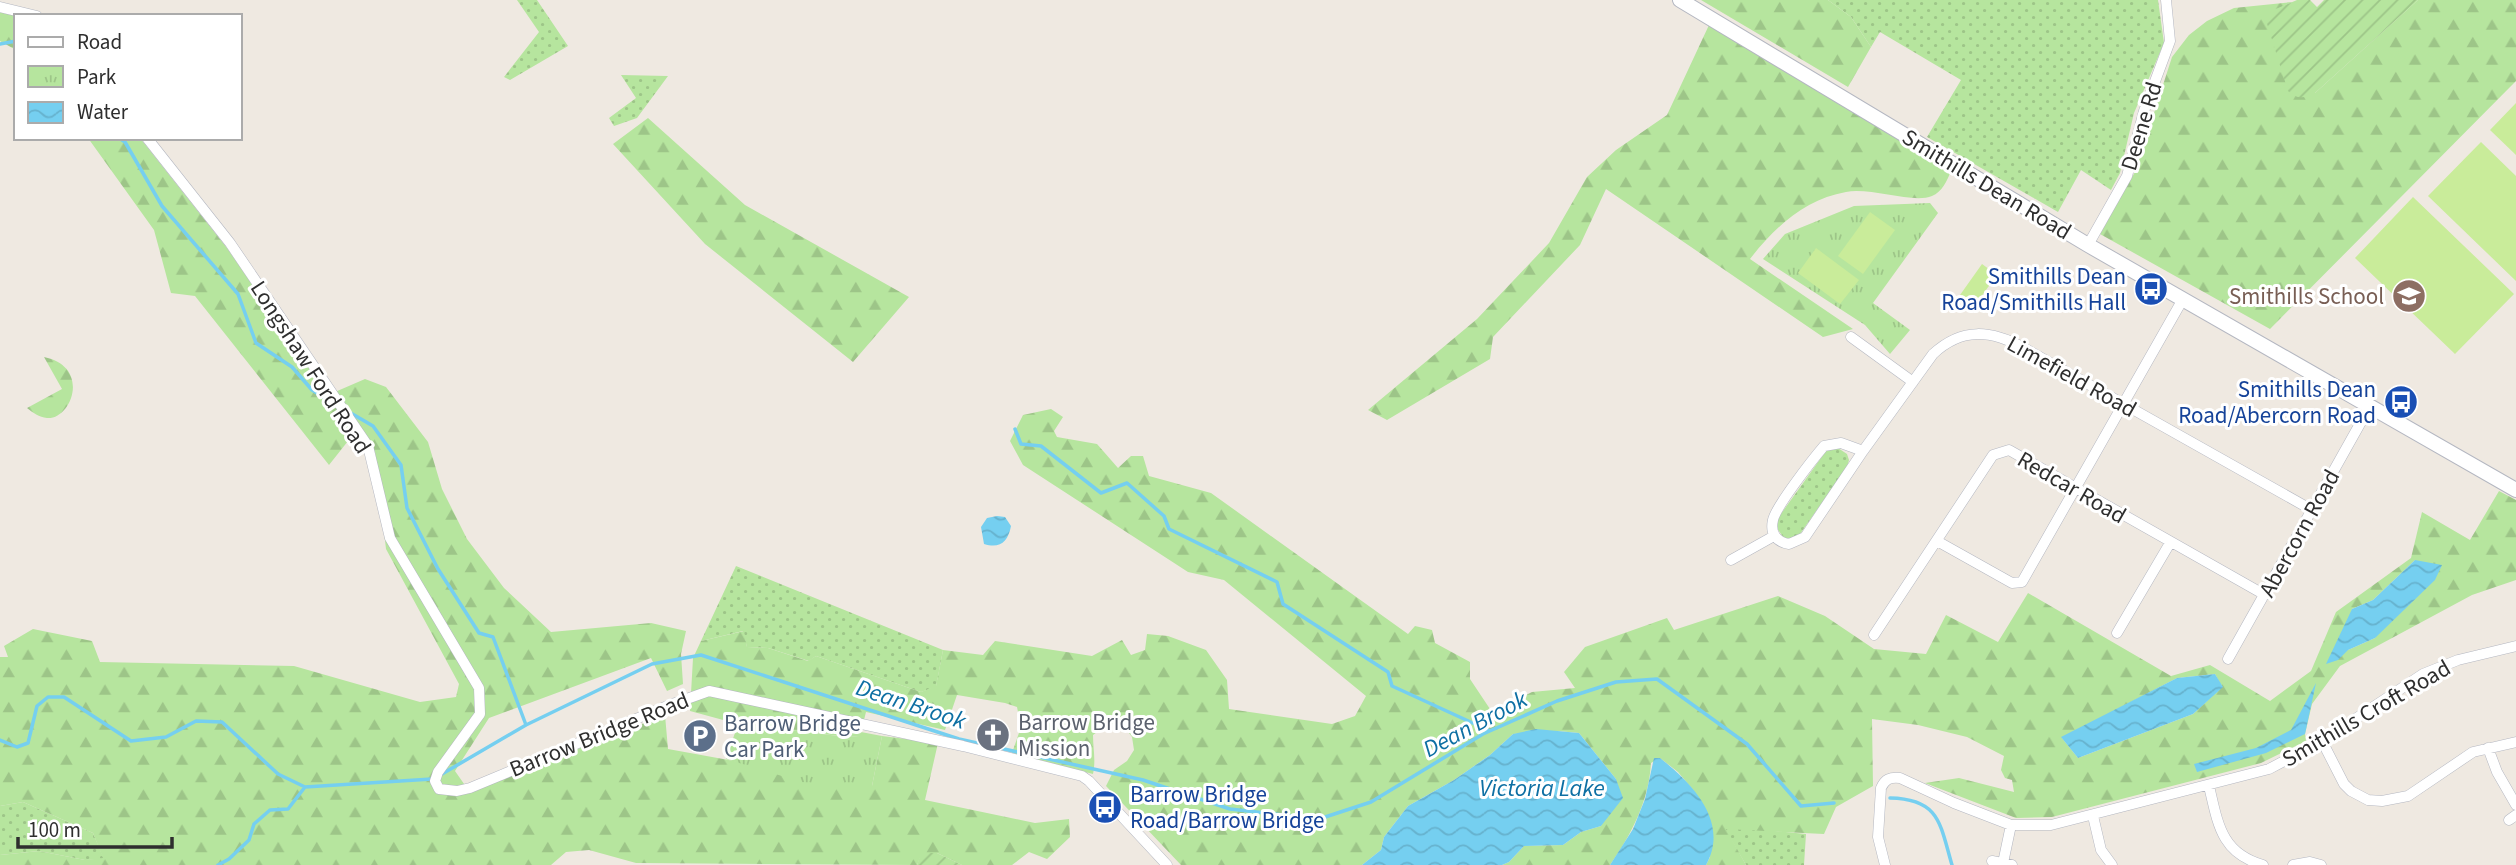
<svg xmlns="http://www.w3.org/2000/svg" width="2516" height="865" font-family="'Source Sans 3',sans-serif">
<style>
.grass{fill:url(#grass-dots)}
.forest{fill:url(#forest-firs);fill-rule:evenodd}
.park{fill:url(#park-tufts)}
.garden{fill:url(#garden-furrows)}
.pitch{fill:#c9ec9a}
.water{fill:url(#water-waves)}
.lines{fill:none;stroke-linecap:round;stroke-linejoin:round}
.stream{stroke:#75cff0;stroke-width:3.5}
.street-casing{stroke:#b4b7c1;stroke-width:11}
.secondary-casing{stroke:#b4b7c1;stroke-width:16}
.street{stroke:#fff;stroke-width:10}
.secondary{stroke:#fff;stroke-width:14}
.labels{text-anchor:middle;stroke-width:6;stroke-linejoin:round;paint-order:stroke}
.street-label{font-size:23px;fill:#2e2e2e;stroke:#fff}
.transit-label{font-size:23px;fill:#164399;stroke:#fff;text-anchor:end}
.education-label{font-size:23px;fill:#785e54;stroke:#fff;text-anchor:end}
.worship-label{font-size:23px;fill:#5b616d;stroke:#fff;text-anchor:start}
.service-label{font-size:23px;fill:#4e5e75;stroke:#fff;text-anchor:start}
.water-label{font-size:24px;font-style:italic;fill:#0d6fa3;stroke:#fff}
</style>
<defs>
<pattern id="grass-dots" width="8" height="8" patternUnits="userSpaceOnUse" patternTransform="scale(1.75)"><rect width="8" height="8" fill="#b6e59e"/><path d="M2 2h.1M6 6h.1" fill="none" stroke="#9dc588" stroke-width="1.8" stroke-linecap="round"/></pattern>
<pattern id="forest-firs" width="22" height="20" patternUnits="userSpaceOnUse" patternTransform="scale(1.75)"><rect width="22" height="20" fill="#b6e59e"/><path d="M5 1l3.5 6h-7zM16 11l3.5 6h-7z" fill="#9dc588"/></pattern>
<pattern id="park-tufts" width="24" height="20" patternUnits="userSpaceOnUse" patternTransform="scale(1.75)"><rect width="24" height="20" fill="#b6e59e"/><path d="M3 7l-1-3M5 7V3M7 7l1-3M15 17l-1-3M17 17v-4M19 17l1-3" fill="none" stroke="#9dc588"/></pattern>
<pattern id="garden-furrows" width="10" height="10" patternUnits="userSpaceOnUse" patternTransform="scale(1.75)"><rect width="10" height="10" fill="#b6e59e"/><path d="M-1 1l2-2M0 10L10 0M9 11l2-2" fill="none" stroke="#9dc588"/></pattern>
<pattern id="water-waves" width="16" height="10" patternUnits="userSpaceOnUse" patternTransform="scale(1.75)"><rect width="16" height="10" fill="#75cff0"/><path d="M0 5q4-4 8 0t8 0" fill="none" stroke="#66b2ce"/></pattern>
</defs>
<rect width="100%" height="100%" fill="#efe9e1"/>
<path class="grass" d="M517,0H537L568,46L510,80L504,77L539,32Z
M1828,0H2158L2164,43L2134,113L2120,173L2111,190L2081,170L2058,212L1927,137L1961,80L1880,32L1871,47L1851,17Z
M621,75L668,76L637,118L614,126L609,118L636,98Z
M1835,446L1847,454L1849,460L1847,467L1800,534L1792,539L1784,538L1776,527L1778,518L1826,451Z
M736,566L943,650L936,687L921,692L816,656L809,661L768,648L747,647L743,631L701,641Z
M23,802L93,833L104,859L85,860L39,851L0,855V806Z
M1735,827L1806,834L1804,865H1746L1725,829Z"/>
<path class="forest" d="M1701,0H1828L1851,17L1871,47L1848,87Z
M2418,0H2516V81L2270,329L2100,234L2135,172L2172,57L2189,35L2207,21L2234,8L2292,2L2265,15L2315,93Z
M0,12L16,16V50L0,41Z
M1709,25L1951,171C1947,181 1942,192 1932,196C1913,204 1870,187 1846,192C1805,199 1774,228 1750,259L1853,329L1823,337L1606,189L1580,245L1493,337L1490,359L1387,420L1368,410L1477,319L1549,243L1587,177L1616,150L1667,115Z
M648,118L745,205L909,297L853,362L705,244L613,144Z
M88,138H140L227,248L328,395L365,379L386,387L428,442L442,489L467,539L504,588L551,632L651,623L686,631L681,654L683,684L667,691L651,658L489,718L455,771L469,791L665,715L668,749L872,786L882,736L938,743L925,800L1035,823L1069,819L1070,837L1047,859L1029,852L1012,865H962L937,853H922L917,865L636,863L589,850L566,852L551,865H0V855L39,851L85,860L103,858L93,833L23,802L0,806V657H8L4,646L33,629L92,641L100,662L294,666L420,702L456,697L459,684L386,549L375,452L352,436L329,465L195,296L171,293L154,230Z
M44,357C92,367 71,420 47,418C39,417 33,413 27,408L62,389Z
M1051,409L1063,417L1054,431L1057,437L1097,444L1118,468L1131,456H1143L1149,476L1211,493L1408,634L1415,626L1432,630L1435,643L1470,662V679L1492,712L1532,692L1575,688L1564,672L1585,647L1667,618L1674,630L1778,596L1825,616L1874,649L1926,654L1946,615L1998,642L2028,593L2171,676L2210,665L2270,701L2311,671L2336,612L2411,558L2422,512L2470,540L2499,491L2516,500V580L2472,595L2340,666L2312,704L2305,734L2306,741L2261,763L2052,817L2016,818L1925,783L1959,778L2014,792L2012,780L2005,778L2001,770L2004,756L1967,737L1918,725L1872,719L1873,786L1836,807L1824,834L1726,829L1746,865H1706L1710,857L1694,791L1678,772L1660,758L1651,763C1649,801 1631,835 1610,865H1502L1509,862L1524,846L1563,845L1581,832L1601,826L1616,779L1579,733L1558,731L1513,734L1490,755L1454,780L1408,806L1384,837L1381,850L1362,865H1181L1106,786L1114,770L1127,761L1134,750L1132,737L1123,725L1108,724L1093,735C1093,749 1096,760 1093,774L1012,753L1021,727L1017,707L1005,703L957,695L945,730L866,712L860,736L848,737L738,724L690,711L693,658L701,641L744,631L747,647L768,648L808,661L816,656L921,692L936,686L943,650L983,655L995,641L1092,656L1122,640L1131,655L1145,650L1147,634L1168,636L1206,650L1227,680L1229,709L1332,724L1355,716L1366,696L1224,580L1188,572L1023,465L1010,441L1023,415ZM2415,560L2375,638L2348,650L2352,609L2373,600ZM2215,674L2222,687L2193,714L2078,758L2062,738L2177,678Z"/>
<path class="park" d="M1930,203L1938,213L1873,303L1910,330L1890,354L1865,325L1763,259L1785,234L1854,206Z
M738,724L847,737L859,736L861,732L882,736L872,786L825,789L726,759Z"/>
<path class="garden" d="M2297,0H2310L2317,7L2324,0H2418L2315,93C2304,99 2296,99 2288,91L2264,14Z
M921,853H937L962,865H917Z"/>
<path class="pitch" d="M2516,103V155L2490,130Z
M2481,142L2516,176V281L2428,196Z
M2413,197L2514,294L2455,354L2355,258Z
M1870,212L1895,230L1863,274L1838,256Z
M1816,248L1859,280L1840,304L1798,273Z
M1982,264L1997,275L1975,305L1960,295Z"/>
<path class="water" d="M997,516L1005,517L1011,526C1008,542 1000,549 984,544L981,527L987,518Z
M2415,560L2442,565L2435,580L2375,638L2348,650L2338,660L2326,664L2352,609L2373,600Z
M2215,674L2223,687L2193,714L2078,758L2061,737L2177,678Z
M2316,683L2305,734L2266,753L2197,772L2194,764L2256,748L2291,730Z
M1536,729L1579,733L1616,779L1623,798L1601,826L1581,832L1563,845L1524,846L1509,862L1502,865H1362L1381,850L1384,837L1408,806L1454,780L1490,755L1513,734Z
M1654,758H1660C1692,783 1730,822 1706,865H1610L1633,829L1645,799Z"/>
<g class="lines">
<path class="stream" d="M0,44L16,41
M119,138L125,142L162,206L238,294L256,343L292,367L312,390L336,405
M349,412L373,426L401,465L407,508L438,569L479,633L493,637L526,725
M1015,429L1021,444L1041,446L1101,493L1127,483L1164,516L1169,529L1277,582L1283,604L1388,672L1392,686L1488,730
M0,740L17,747L28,743L37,706L48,697H64L131,741L166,737L196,721L222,722L278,774L305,787L432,779
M442,774L526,725L652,664L701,655L959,739L1143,780L1230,809L1319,819L1371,802L1483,734L1557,701L1616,682L1657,679L1747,744L1801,806L1834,803
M1890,798C1940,799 1940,824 1952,865
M218,865L229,859L249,840L254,824L270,810L288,809L305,787"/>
<g class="street-casing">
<path id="street" d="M0,7L37,16
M147,138L230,243L368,446L390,538L479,688L480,714L438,772L435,781L439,789L457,791L470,788L667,706L709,691L963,746L1082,776L1089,781L1167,865
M2088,245L2127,176L2144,111L2170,41L2166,0
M1851,337L1913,382
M1863,451L1841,443L1824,446C1813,459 1776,506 1773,520C1770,533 1776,542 1789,544L1805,537L1863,451L1933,354C1962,327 1991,330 2024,348L2312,510
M1937,541L2012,583L2022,582L2183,299
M1731,560L1774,536
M2117,633L2170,543
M1874,635L1993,455L2009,450L2265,595
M2228,659L2370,406
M2322,741L2344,784L2351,791L2368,800L2382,801L2408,796L2473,752L2516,742
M2488,748L2497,772L2516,805
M2209,786C2218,824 2221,853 2263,865
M2093,816L2101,850L2112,865
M2509,820L2516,815
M1992,861L2012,865
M2003,863L2011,825
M1885,865L1878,837L1881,788C1885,779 1890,777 1900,778L1954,803L2011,825H2051L2269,769L2322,741L2423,674L2458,660L2516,646
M2293,865L2310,862L2321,865"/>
</g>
<g class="secondary-casing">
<path id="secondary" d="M1680,0L2088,245L2516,490"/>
</g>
<use href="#street" class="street"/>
<use href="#secondary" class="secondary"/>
</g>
<defs>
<g id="bus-disc" transform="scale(1.75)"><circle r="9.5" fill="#1a4fb4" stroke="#fff"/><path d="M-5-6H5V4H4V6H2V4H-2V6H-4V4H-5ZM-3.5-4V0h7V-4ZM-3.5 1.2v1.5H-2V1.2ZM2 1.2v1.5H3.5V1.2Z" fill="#fff"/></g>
<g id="school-disc" transform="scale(1.75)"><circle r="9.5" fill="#8d6e63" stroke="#fff"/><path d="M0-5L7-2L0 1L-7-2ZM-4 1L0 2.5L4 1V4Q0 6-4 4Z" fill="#fff"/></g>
<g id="church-disc" transform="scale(1.75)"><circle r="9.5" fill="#6b7280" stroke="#fff"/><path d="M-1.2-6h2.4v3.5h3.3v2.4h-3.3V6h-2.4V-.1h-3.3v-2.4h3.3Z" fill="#fff"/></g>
<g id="parking-disc" transform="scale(1.75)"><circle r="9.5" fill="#5c6f8a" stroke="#fff"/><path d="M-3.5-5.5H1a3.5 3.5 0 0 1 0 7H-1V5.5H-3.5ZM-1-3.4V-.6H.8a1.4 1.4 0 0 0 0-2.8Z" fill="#fff"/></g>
</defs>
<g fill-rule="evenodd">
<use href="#bus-disc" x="2151" y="289"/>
<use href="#school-disc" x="2409" y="296"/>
<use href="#bus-disc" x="2401" y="402"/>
<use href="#church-disc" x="993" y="735"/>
<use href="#parking-disc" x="700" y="736"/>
<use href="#bus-disc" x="1105" y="807"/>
</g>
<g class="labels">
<g class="street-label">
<text transform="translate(2141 126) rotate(-73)" y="8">Deene Rd</text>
<text transform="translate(1987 184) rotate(31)" y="8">Smithills Dean Road</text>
<text transform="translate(311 367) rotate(57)" y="8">Longshaw Ford Road</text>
<text transform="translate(2072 376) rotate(29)" y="8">Limefield Road</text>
<text transform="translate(2072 487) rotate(30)" y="8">Redcar Road</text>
<text transform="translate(2299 533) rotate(-61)" y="8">Abercorn Road</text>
<text transform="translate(2366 713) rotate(-30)" y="8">Smithills Croft Road</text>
<text transform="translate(599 734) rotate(-22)" y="8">Barrow Bridge Road</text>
</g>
<g class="transit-label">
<text x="2126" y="284">Smithills Dean<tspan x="2126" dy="26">Road/Smithills Hall</tspan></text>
<text x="2376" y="397">Smithills Dean<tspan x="2376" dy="26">Road/Abercorn Road</tspan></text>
<text x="1130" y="802" text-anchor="start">Barrow Bridge<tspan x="1130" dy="26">Road/Barrow Bridge</tspan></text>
</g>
<g class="education-label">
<text x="2384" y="304">Smithills School</text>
</g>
<g class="worship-label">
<text x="1018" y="730">Barrow Bridge<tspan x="1018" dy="26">Mission</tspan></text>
</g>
<g class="service-label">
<text x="724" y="731">Barrow Bridge<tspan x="724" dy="26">Car Park</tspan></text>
</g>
<g class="water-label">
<text transform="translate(911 704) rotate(18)" y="8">Dean Brook</text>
<text transform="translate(1475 724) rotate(-28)" y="8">Dean Brook</text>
<text x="1542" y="796">Victoria Lake</text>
</g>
</g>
<rect x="14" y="14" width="228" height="126" fill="#ffffff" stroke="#ababab" stroke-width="2"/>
<rect x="28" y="37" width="35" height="10" fill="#ffffff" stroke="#ababab" stroke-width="2"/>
<text x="77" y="49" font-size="21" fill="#2e2e2e">Road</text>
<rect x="28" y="66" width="35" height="21" fill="url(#park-tufts)" stroke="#ababab" stroke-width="2"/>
<text x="77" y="84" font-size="21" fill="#2e2e2e">Park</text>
<rect x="28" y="102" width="35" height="21" fill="url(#water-waves)" stroke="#ababab" stroke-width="2"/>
<text x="77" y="119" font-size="21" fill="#2e2e2e">Water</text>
<path d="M18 837v10h154v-10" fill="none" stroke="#2e2e2e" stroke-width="3.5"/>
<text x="28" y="837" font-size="21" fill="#2e2e2e" stroke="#ffffff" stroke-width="5" paint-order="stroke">100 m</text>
</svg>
